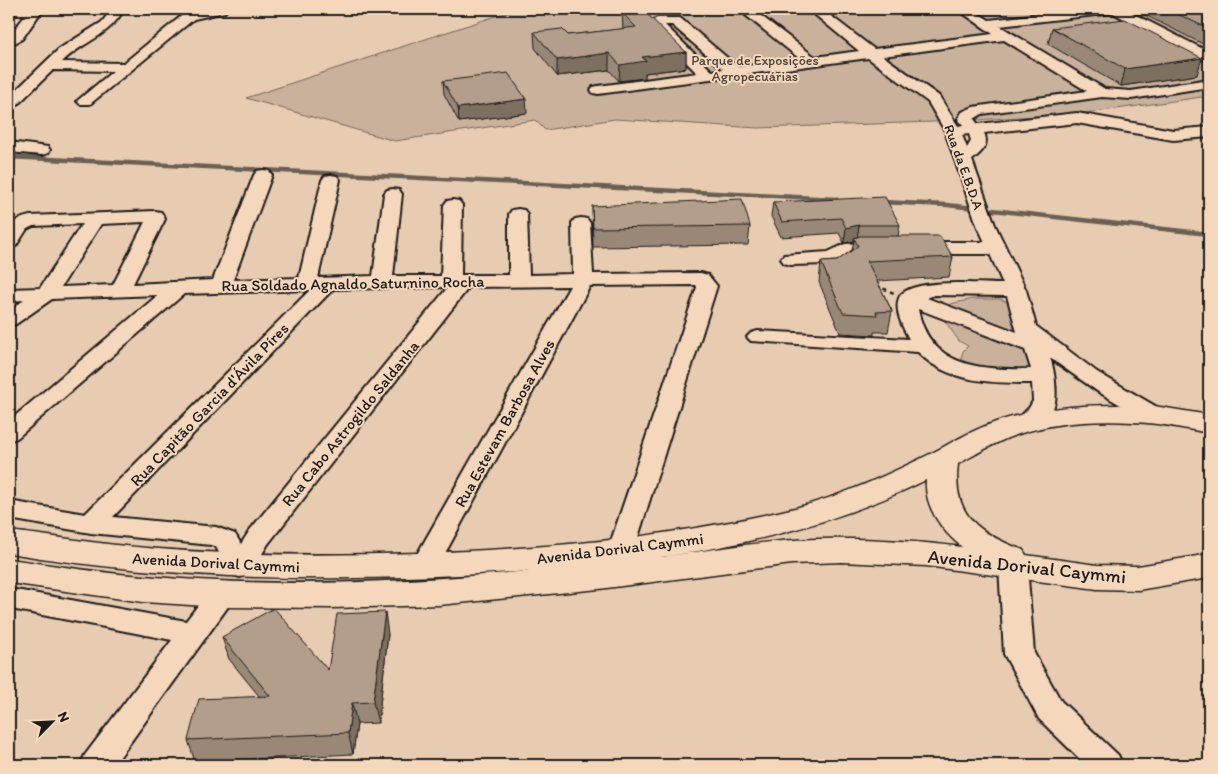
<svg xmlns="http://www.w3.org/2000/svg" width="1218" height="774" font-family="Itim,sans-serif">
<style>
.green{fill:#cab19c;stroke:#73665c}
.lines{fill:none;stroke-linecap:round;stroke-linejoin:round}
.stream{stroke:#695f54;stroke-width:4.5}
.minor-casing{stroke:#1c1c1c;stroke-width:4}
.major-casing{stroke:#1c1c1c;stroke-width:3}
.path{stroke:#1c1c1c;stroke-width:2.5;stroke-dasharray:4 3;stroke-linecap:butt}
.minor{fill:#f5d7bb;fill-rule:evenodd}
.major{fill:#f5d7bb;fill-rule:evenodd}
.wall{fill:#987;stroke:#1c1c1c}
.shaded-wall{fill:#7d6f61;stroke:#1c1c1c}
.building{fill:#b29e8a;stroke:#1c1c1c}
.labels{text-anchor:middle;stroke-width:4;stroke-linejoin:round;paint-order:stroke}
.far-park-label{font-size:14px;fill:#48413c;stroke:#f5d7bb}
.far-street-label{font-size:14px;fill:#1c1c1c;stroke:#f5d7bb}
.street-label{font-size:16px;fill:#1c1c1c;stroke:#f5d7bb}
.near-street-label{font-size:19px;fill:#1c1c1c;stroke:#f5d7bb}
</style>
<rect width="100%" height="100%" fill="#e8ccb1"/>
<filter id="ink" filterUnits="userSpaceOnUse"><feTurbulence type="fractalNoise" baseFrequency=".02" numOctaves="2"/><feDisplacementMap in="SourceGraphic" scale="10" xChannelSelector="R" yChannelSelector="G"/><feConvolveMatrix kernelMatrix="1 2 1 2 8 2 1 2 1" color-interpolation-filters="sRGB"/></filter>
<g filter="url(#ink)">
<path class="green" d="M509,9H1209V96L1095,112L961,121L758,128L615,119L545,130L535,120L395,141L246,98L511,11Z
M973,299H1000L1010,303L1023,337L948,306L950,304Z
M951,317L1021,346L1030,354L1031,365L1028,370H975L961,359L963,351L968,346L959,341L945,321Z"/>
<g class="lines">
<path class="stream" d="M9,157L836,199
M881,202L947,205L1209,234"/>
<g class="minor-casing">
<path id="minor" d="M9,9H43L22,39L9,46V36L26,15H9Z
M112,9H124C109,37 83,41 62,62L124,63L185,13L205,9H227L225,12L194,19L90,104H80L77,101L113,71L53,70L14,108L9,109V97L59,49L102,22Z
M738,9H752L815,57L859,51L808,9H822L874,49L993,34L957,9H971L989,20L1083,9H1124L1209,52V61L1204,60L1113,13L1000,26L1105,89L1131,91L1209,79V87L1131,99L1102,97L982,114L974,119L978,124L1077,113L1173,130L1209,127V137L1173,140L1077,123L984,133C990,145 981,153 972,160L995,225L1026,290L1036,326L1097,372L1162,410L1166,415L1162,420L1154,422L1146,420L1097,391L1050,358C1054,367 1057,391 1055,402C1052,418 1036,430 1020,426L1016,421L1029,408L1033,401L1032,383C991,383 948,383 918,352L751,341L747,337L751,333L758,331L909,339C903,328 894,311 899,298C907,277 983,284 1003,284L990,254H916L909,252L907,248L909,244L916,242H985L977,225L945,131L928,102L868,58L598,94L593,93L591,90L593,87L598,86L697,73L652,28L650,22L657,18H680L738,67L800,59ZM665,25H672L723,69L712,71ZM1004,40L1087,91L973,107L962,112L958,119L963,125L958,126L939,96L883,56ZM969,134L971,141L967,148L962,135ZM934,295L1007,296L1017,332L927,298ZM918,309L1025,350L1031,369C982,370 929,368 918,309Z
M9,142L48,147L50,150L48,153L42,155L9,152Z
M263,170L269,171L272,175L233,280L299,278L322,180L325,176L331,175L337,176L340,180L318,278L373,276L384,194L387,190L393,189L399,190L402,194L393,276H441L444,205L447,201L453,200L459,201L462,205L461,275H509V214L512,210L518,209L524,210L527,214L529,275L573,274L572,223L575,219L581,218L587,219L590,223L593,274L701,273L708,275L717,286L634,550L630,557L621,560L612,557L608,550L697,287L696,285L590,286L435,572L425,575L415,572L411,565L570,286L469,287L268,544L250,574L240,577L230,574L216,547L211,545L91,533L9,519V501L85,514L310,290L184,294L17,438L9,441V421L158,295L52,299L16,324L9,326V311L24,300L9,301V289L40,288L82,224L33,226L27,229L16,246L9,248C8,227 8,221 30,216L155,211L161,212L165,219L133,284L213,280L254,175L257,171ZM145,222L113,285L61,287L101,224ZM448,287L250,530L241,544L235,534L216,527L113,517L333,289Z
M882,242L889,244L891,248L889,252L850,255L845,260L828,264L791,265L784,263L781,259L784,255L828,252L845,244Z
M1013,556L1023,559L1027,566L1034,653L1061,701L1118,755L1123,765H1086L1039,719L1004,654L999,566L1003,559Z
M222,584L232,587L236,594L232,601L114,765H80L85,755L172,640L16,610L9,608V592L16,590L186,621L212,587Z"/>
</g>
<g class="major-casing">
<path id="major" d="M1117,405L1154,406L1209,415V433C1192,430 1174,426 1157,424C1110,419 1057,420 1013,436C994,443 976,454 958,464C952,515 978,533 1023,550L1026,555L1097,565L1138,566L1209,554V578L1138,590L1097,589L926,566L841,562L792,564L599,589L439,605L332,608L222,607L143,602L9,583V559C54,565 99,573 144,576C272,588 401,583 529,571C355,583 182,582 9,553V531C44,535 80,541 116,545C216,556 317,556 417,553C544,549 671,538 795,508C843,496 889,474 932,453C951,443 969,432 988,425C1029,409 1074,405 1117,405ZM926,480C924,507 942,531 962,547C906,540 850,537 794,540C749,543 705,551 661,557C753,544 843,521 926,480Z"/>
</g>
<path class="path" d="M877,286L894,293"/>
<use href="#minor" class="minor"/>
<use href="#major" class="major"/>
</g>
<path class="wall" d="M1136,9H1209V47L1135,10Z
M622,13L686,52V68L645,73V78L619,81L609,70L557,76L535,48L534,32L568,35L623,29Z
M1052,28L1197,75L1121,86L1048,44Z
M443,81L527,113L459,122L444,94Z
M773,202L900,225L898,236L953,257L949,277L877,281L892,311L888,332H874V335L840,333L819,282L821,262L837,261L852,250L854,241L844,243L839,233L781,237L771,216Z
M592,206L750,226L748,245L593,247Z
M388,634L378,723L357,724L353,754L195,762L188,740L259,696L229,659L222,637L328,670Z"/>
<path class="shaded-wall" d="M686,52V68L645,73V78L619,81L620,65L642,57Z
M609,53V70L557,76V60Z
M1202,58L1197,75L1121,86L1125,69Z
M526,99L527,113L459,122L458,108Z
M859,225L857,240L854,238V241L844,243L846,228Z
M385,612L388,634L378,723L373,702Z
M352,703L357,724L353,754L348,733Z"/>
<path class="building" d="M1167,9H1209V29Z
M643,10L686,52L642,57L646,61L620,65L609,53L557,60L534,32L562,29L568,35L636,27L622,13Z
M1125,19L1202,58L1125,69L1052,28Z
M508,73L526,99L458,108L443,81Z
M885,197L900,225H859L846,228L841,218L782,222L773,202Z
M742,199L750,226L593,228L592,206Z
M860,236H940L953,257L867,261L892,311L876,312L877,315L843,313L821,262L837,261L858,246L854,238Z
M274,608L328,670L337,614L385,612L373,702L352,703L348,733L188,740L199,699L270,696L222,637Z"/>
</g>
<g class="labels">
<g class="far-park-label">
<text x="755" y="65">Parque de Exposições<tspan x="755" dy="16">Agropecuárias</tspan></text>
</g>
<g class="far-street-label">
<text transform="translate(964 167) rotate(70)" y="5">Rua da E.B.D.A</text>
</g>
<g class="street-label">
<text transform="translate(353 283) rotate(-1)" y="6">Rua Soldado Agnaldo Saturnino Rocha</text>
<text transform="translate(209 404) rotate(-46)" y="6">Rua Capitão Garcia d'Ávila Píres</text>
<text transform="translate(350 423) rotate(-51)" y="6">Rua Cabo Astrogildo Saldanha</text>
<text transform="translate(504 423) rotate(-61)" y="6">Rua Estevam Barbosa Alves</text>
<text transform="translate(620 548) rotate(-7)" y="6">Avenida Dorival Caymmi</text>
<text transform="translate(216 562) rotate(3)" y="6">Avenida Dorival Caymmi</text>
</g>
<g class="near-street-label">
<text transform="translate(1027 566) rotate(6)" y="7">Avenida Dorival Caymmi</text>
</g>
</g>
<rect width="1218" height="774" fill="none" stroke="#f5d7bb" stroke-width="30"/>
<rect x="15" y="15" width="1188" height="744" fill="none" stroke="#1c1c1c" stroke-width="2" filter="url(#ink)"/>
<g transform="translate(52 722) rotate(66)" stroke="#f5d7bb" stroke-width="4" paint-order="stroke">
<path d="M0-4L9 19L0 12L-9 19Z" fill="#1c1c1c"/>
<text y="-8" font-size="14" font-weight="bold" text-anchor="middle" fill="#1c1c1c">N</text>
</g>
</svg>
